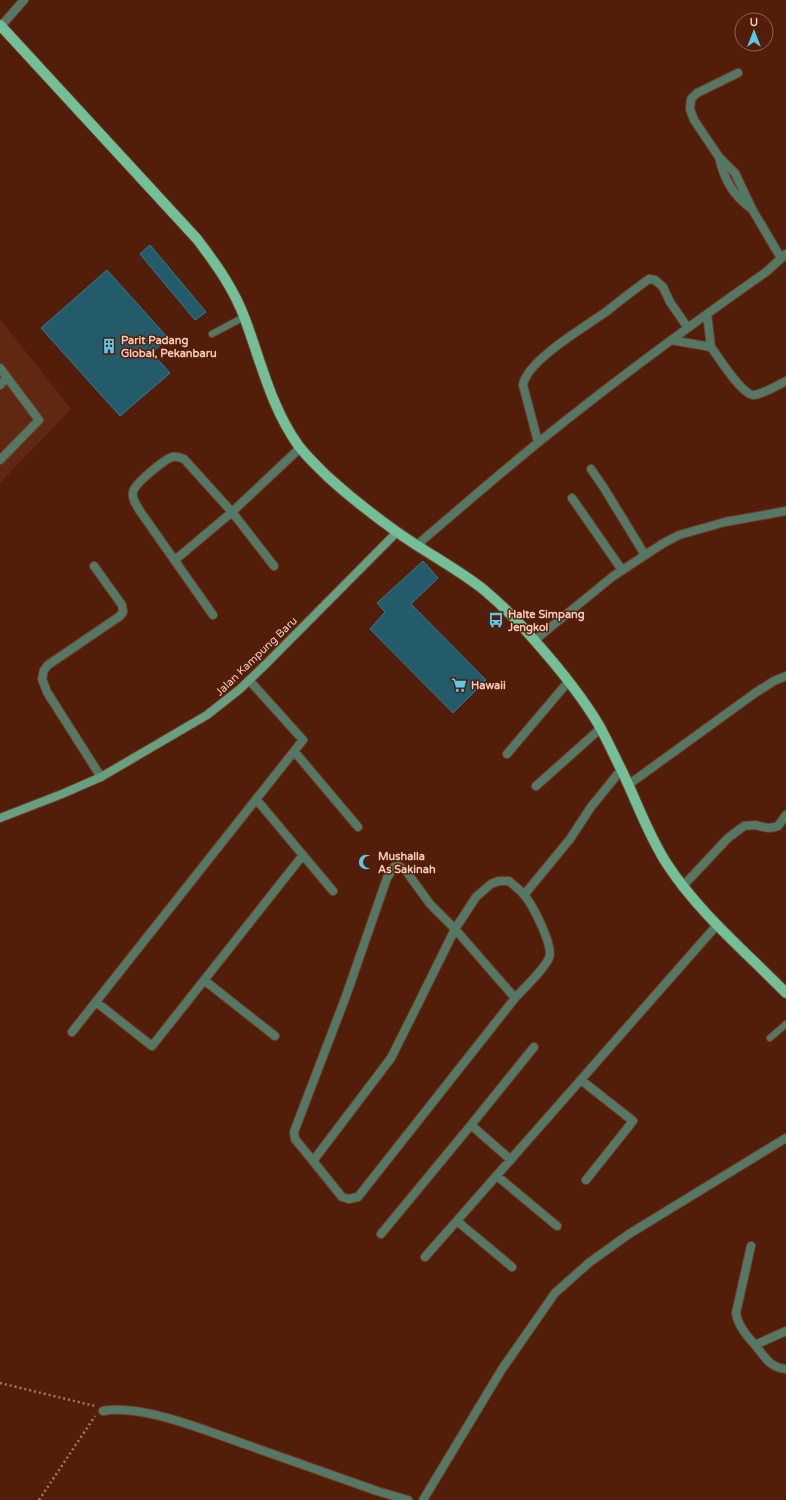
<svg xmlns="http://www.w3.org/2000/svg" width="786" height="1500" font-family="'Varela Round',sans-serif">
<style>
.built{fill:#612811}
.building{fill:#235b6b;stroke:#2e8096}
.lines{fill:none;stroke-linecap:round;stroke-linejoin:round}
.lane-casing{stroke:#6f3d2a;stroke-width:8}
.street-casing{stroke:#6f3d2a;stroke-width:10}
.secondary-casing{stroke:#6f3d2a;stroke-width:10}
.primary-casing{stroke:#6f3d2a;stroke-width:12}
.path{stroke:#a67665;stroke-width:2.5;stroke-dasharray:2 3;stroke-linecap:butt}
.lane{stroke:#557864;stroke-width:6}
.street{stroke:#557864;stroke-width:8}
.secondary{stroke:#66a081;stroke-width:8}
.primary{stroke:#73bf97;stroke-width:10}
.labels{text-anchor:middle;stroke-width:3;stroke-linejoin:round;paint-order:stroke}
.poi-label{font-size:11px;font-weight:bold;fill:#f5cabb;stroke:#521e0a;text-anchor:start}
.street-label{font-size:11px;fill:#f5cabb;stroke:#521e0a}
</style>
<rect width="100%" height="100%" fill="#521e0a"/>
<path class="built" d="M0,319L71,409L0,483Z"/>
<path class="building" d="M150,245L206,312L195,320L140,254Z
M107,270L168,338L152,353L170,373L120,416L41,328Z
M423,561L438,578L411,604L486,680L453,713L370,629L385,612L377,603Z"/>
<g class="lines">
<g class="lane-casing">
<path id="lane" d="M212,334L244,317
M770,1038L786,1024"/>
</g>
<g class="street-casing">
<path id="street" d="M1,26L24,0
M738,73L697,93L691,99L690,109L694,120L719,157L735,173L752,209L781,258
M719,157C724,179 733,196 752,209
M707,314L711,347
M671,340L711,347C719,358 742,395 754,395C763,394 778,385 786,381
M0,368L39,420L0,460
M0,385L7,377
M538,442L523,385C527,360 587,326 607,311C621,300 635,289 649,279L655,280L663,287L670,302L688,328
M591,469L604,488L645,555
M572,498L622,570
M417,545C458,510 498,475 540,441C613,382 689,326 766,272L786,254
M175,560L232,512L300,448
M94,566L122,605L123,612L120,616L48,665L44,670L42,679L47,692L101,777
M213,615L142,514C139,509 131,499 133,492C135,483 164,460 172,457C177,456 180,457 184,459L232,512L274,566
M535,640L612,577L662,544L679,535L725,522L786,511
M294,751L358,827
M507,754L568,682
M628,785L755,693L774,681L786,676
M536,786L600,729
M256,799L333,891
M499,881H509C514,886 521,890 525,896C533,906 554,946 549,958C543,971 525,987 515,998L358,1197L349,1199L342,1197L313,1161L391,1058L419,1002L455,929L476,897L491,884Z
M682,887L728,838L744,826L755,825L768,828L775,827L778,826L786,815
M524,895L570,839L591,807L621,770
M204,980L275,1036
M96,1002L152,1046L303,855
M72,1032L303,740L249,680
M581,1080L633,1121L586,1180
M471,1125L511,1160
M313,1161L295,1139L294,1132L346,996L387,878L394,867L399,866L406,871L430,904L455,929L515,998
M497,1176L557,1226
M457,1221L512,1267
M381,1234L471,1125L534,1047
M751,1246L736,1313C738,1326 747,1336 755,1345L786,1331
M425,1257L717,925
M755,1345C765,1357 770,1368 786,1369
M103,1411C142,1403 212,1433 250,1446C292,1461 335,1476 377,1491L408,1500
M423,1500L502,1369L555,1293L590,1262L629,1234L786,1138"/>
</g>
<g class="secondary-casing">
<path id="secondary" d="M0,818L62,794L101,777L207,715L240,689L267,663L397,532"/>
</g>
<g class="primary-casing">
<path id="primary" d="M0,25L197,239C216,264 234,289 245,319C261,362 271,407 298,445C306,456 318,467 328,477C350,497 373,515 397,532C425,552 456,568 483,589C502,605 519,622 535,641C559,668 582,696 600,727C607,740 613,753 620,767C636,799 647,833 667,864C699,913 745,951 786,993"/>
</g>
<path class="path" d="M0,1383L95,1406
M39,1500L95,1416"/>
<use href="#lane" class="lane"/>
<use href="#street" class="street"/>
<use href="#secondary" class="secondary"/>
<use href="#primary" class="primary"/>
</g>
<defs>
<g id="building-bare" transform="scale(1.2)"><path d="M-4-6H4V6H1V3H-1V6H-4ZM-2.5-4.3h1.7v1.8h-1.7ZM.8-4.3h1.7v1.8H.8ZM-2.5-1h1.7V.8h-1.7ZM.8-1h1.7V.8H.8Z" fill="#5bc8e7" stroke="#521e0a" stroke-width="2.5" paint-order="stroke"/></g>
<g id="bus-bare" transform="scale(1.2)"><path d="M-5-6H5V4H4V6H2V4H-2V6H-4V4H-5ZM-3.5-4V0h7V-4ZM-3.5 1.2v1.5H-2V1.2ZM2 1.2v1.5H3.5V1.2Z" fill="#5bc8e7" stroke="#521e0a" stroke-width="2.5" paint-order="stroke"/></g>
<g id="supermarket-bare" transform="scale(1.2)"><path d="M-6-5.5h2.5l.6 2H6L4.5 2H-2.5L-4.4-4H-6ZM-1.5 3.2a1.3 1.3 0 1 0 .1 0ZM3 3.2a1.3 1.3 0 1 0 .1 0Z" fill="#5bc8e7" stroke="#521e0a" stroke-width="2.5" paint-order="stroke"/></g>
<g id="mosque-bare" transform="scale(1.2)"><path d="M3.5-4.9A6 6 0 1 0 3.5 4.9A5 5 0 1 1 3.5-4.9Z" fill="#5bc8e7" stroke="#521e0a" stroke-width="2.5" paint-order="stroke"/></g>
</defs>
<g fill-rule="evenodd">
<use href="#building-bare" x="109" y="346"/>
<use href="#bus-bare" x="496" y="620"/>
<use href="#supermarket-bare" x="459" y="685"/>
<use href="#mosque-bare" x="366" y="862"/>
</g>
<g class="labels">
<g class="poi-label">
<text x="121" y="344">Parit Padang<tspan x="121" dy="13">Global, Pekanbaru</tspan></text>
<text x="508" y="618">Halte Simpang<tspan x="508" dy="13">Jengkol</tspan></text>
<text x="471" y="689">Hawaii</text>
<text x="378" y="860">Mushalla<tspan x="378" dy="13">As Sakinah</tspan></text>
</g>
<g class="street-label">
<text transform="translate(256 656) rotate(-44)" y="4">Jalan Kampung Baru</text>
</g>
</g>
<g transform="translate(754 32)"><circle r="19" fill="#521e0a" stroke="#936351"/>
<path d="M0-3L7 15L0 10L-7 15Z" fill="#5bc8e7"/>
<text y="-6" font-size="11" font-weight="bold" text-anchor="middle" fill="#f5cabb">U</text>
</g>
</svg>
